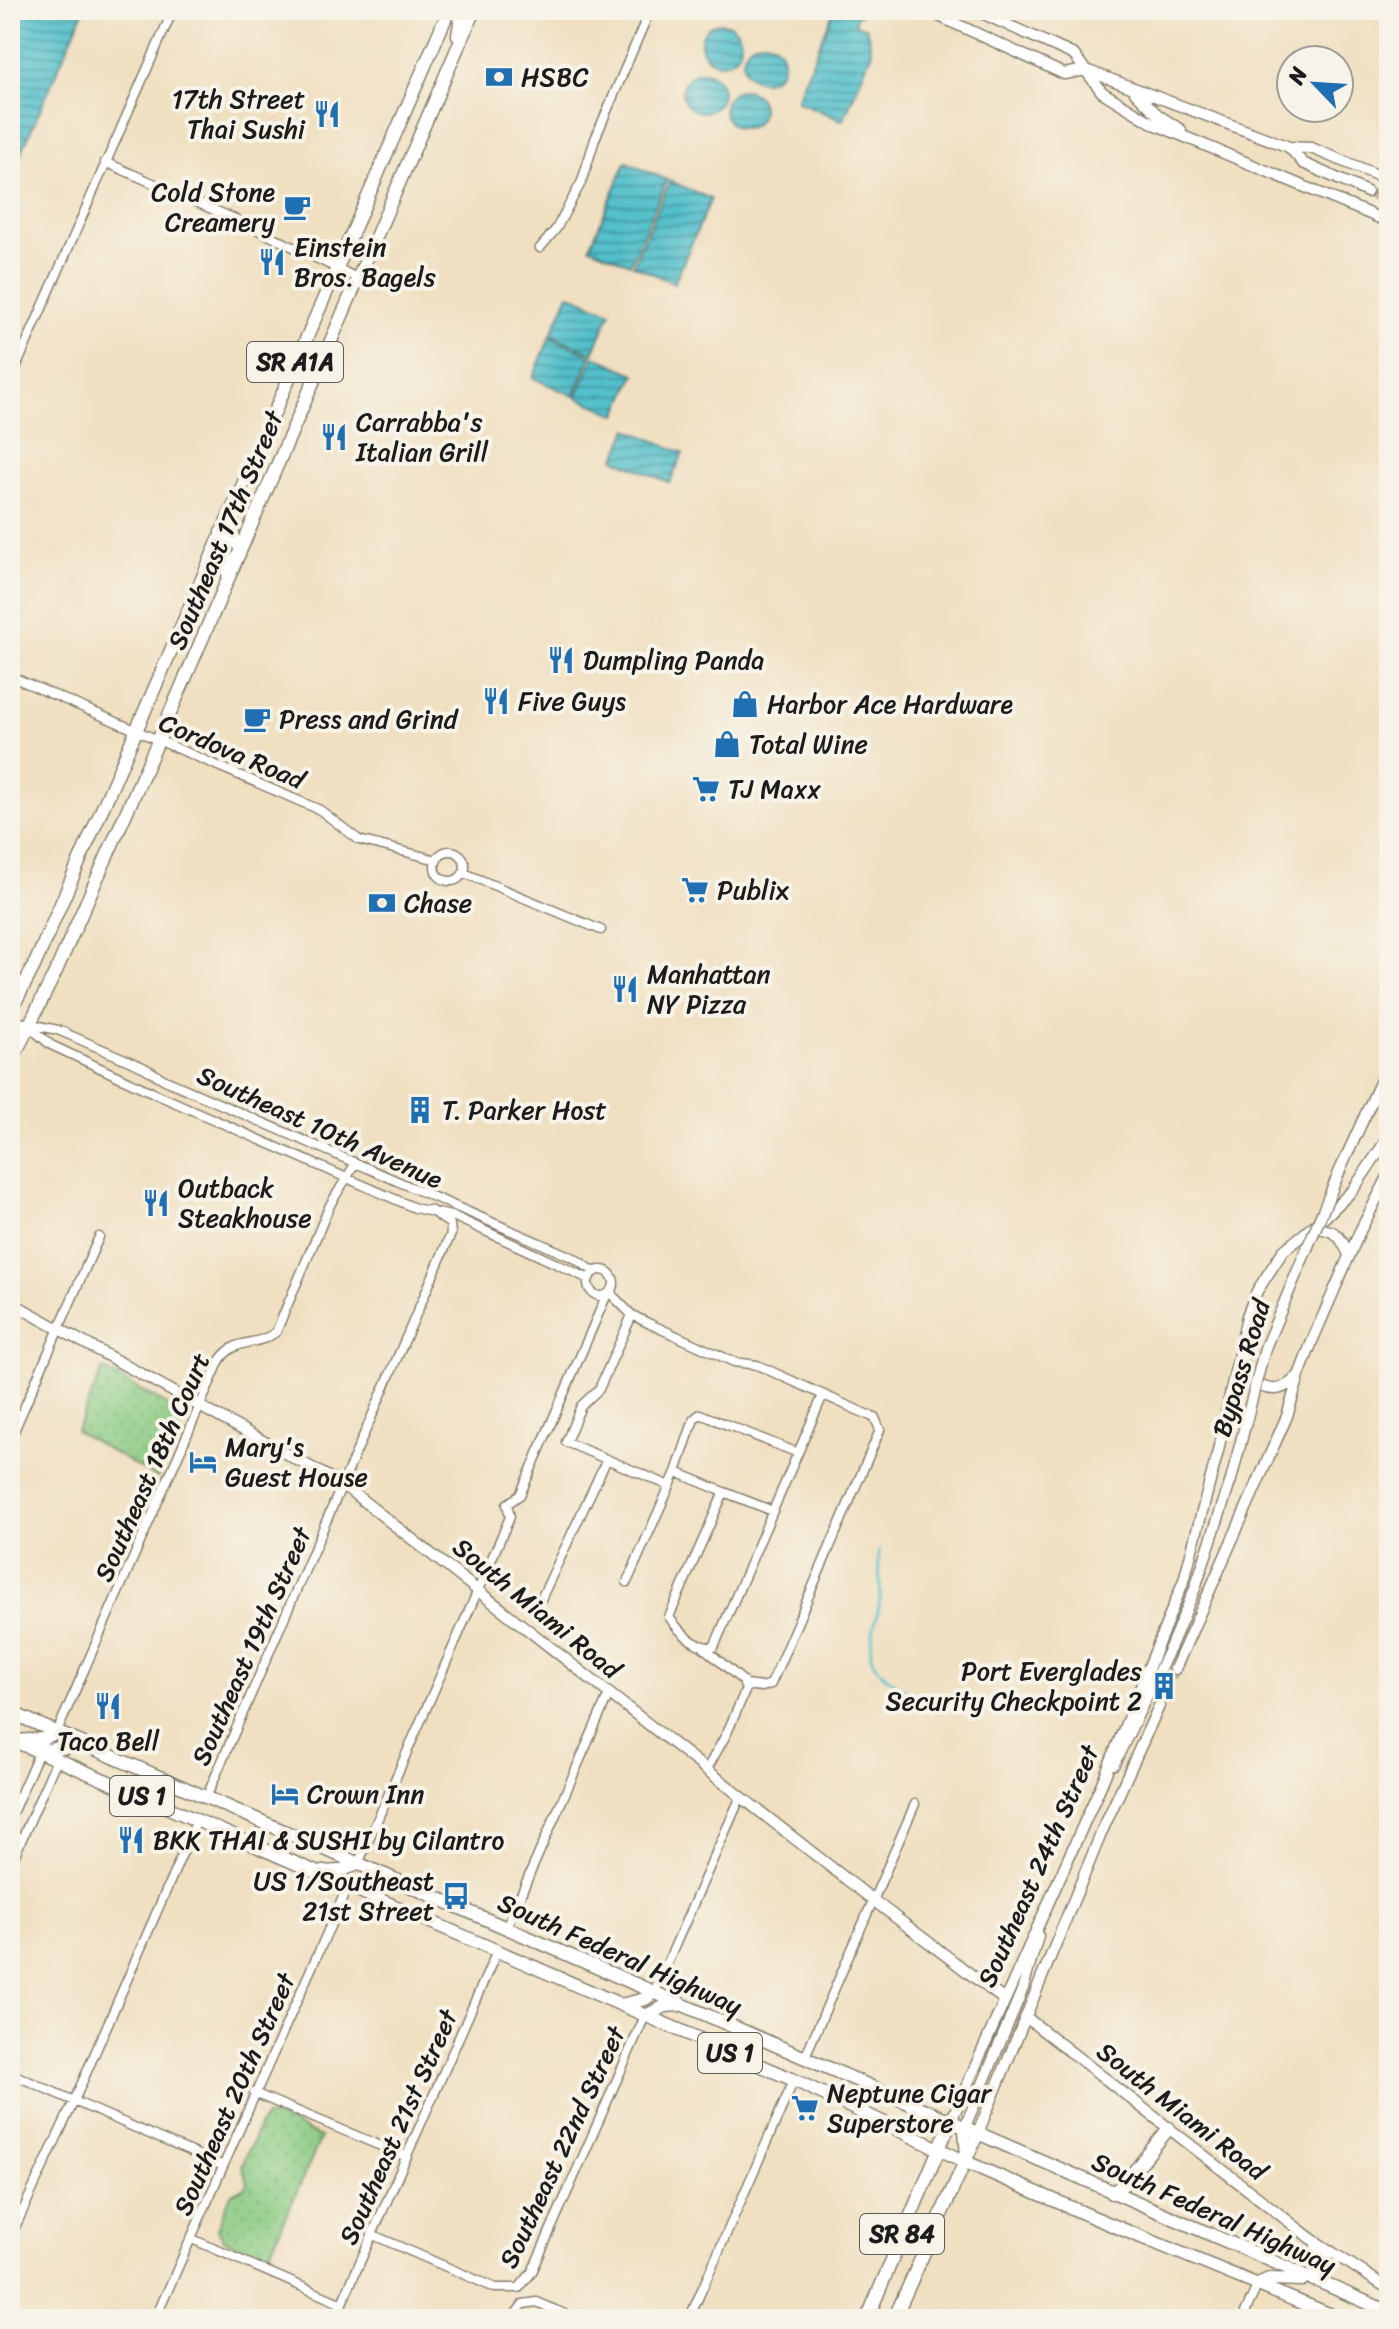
<svg xmlns="http://www.w3.org/2000/svg" width="1399" height="2329" font-family="Sriracha,sans-serif">
<style>
.grass{fill:url(#grass-dots);stroke:#52734f;stroke-width:2}
.water{fill:url(#water-rules);stroke:#376e73;stroke-width:2}
.lines{fill:none;stroke-linecap:round;stroke-linejoin:round}
.stream{stroke:#52bfca;stroke-width:3}
.tertiary-tunnel{stroke:#c6b89f;stroke-width:10;stroke-dasharray:10 5;stroke-linecap:butt}
.minor-casing{stroke:#867e6e;stroke-width:11}
.tertiary-casing{stroke:#867e6e;stroke-width:13}
.primary-casing{stroke:#867e6e;stroke-width:15}
.minor{stroke:#fff;stroke-width:8}
.tertiary{stroke:#fff;stroke-width:10}
.primary{stroke:#fff;stroke-width:12}
.tertiary-bridge-casing{stroke:#867e6e;stroke-width:13;stroke-linecap:butt}
.tertiary-bridge{stroke:#fff;stroke-width:10}
.labels{text-anchor:middle;stroke-width:8;stroke-linejoin:round;paint-order:stroke}
.shield{fill:#f7f3e8;stroke:#5e5c59;stroke-width:2}
.shield-label{font-size:24px;font-weight:bold;fill:#1c1c1c}
.poi-label{font-size:26px;fill:#1c1c1c;stroke:#f7f3e8;text-anchor:start}
.street-label{font-size:26px;fill:#1c1c1c;stroke:#f7f3e8}
</style>
<defs>
<pattern id="grass-dots" width="8" height="8" patternUnits="userSpaceOnUse" patternTransform="scale(2)"><rect width="8" height="8" fill="#89ca82"/><path d="M2 2h.1M6 6h.1" fill="none" stroke="#76ad70" stroke-width="1.8" stroke-linecap="round"/></pattern>
<pattern id="water-rules" width="6" height="5" patternUnits="userSpaceOnUse" patternTransform="scale(2)"><rect width="6" height="5" fill="#52bfca"/><path d="M0 2.5h6" fill="none" stroke="#439aa3"/></pattern>
</defs>
<rect width="100%" height="100%" fill="#f7f3e8"/>
<filter id="ink" filterUnits="userSpaceOnUse"><feTurbulence type="fractalNoise" baseFrequency=".0125" numOctaves="2"/><feDisplacementMap in="SourceGraphic" scale="16" xChannelSelector="R" yChannelSelector="G"/><feConvolveMatrix kernelMatrix="1 2 1 2 8 2 1 2 1" color-interpolation-filters="sRGB"/></filter>
<filter id="wash" filterUnits="userSpaceOnUse"><feTurbulence type="fractalNoise" baseFrequency=".006" numOctaves="4" result="noise"/><feDisplacementMap in="SourceGraphic" scale="32" xChannelSelector="R" yChannelSelector="G"/><feGaussianBlur stdDeviation="1.8" result="paint"/><feColorMatrix in="noise" values="0 0 0 0 0 0 0 0 0 0 0 0 0 0 0 0 0 1.4 0 .05"/><feComposite in="paint" operator="in"/></filter>
<g filter="url(#wash)">
<rect width="100%" height="100%" fill="#f0dfc0"/>
<path class="grass" d="M103,1369L185,1415L157,1478L76,1431Z
M275,2116L321,2137L267,2259L225,2240L217,2229L231,2194L246,2187L248,2182L242,2165L260,2124L266,2117Z"/>
<path class="water" d="M19,10H84L10,178V29Z
M834,10H863L865,13L856,16L855,25L866,27L872,52L844,119L841,120L797,101V98Z
M701 43a20 20 0 1 1 40 0a20 20 0 1 1-40 0Z
M743 61a20 20 0 1 1 40 0a20 20 0 1 1-40 0Z
M682 92a20 20 0 1 1 40 0a20 20 0 1 1-40 0Z
M724 109a19 19 0 1 1 38 0a19 19 0 1 1-38 0Z
M626,162L667,180L630,264L590,247Z
M670,181L711,199L674,283L633,265Z
M569,294L611,312L593,353L551,335Z
M550,337L591,355L574,396L533,378Z
M594,356L635,374L617,415L576,397Z
M628,429L683,453L670,483L615,459Z"/>
<g class="lines">
<path class="stream" d="M879,1550C877,1567 882,1583 880,1600C878,1617 869,1638 871,1655C874,1678 925,1700 943,1711L963,1693"/>
</g>
</g>
<g filter="url(#ink)">
<g class="lines">
<path class="tertiary-tunnel" d="M1367,192L1389,201
M1159,1706L1175,1669"/>
<g class="minor-casing">
<path id="minor" d="M105,162L246,224L357,278
M540,248L556,229L582,181L595,139L650,10
M10,381L173,10
M10,676L320,810L359,840L437,860
M435 866a15 15 0 1 1 30 0a15 15 0 1 1-30 0Z
M464,873L601,930
M10,1020L58,1030L143,1067L165,1080L574,1258L595,1272
M28,1026L51,1045L158,1095L415,1208L455,1217L589,1279
M588 1283a13 13 0 1 1 26 0a13 13 0 1 1-26 0Z
M610,1293L632,1315L650,1324L734,1362L757,1365L875,1418L880,1430L771,1684L762,1687L744,1685
M632,1315L599,1389L581,1406L566,1442L670,1486
M10,1440L99,1237
M798,1453L700,1414L694,1419L676,1472L724,1492L669,1617C679,1631 695,1649 714,1647L823,1395
M724,1492L773,1511
M627,1582L676,1472
M541,1599L607,1459
M704,1648L743,1681L746,1689L727,1733L707,1769
M57,1732L220,1360C237,1336 255,1348 276,1332L330,1205L355,1164
M206,1798L451,1234L450,1224L430,1210
M10,1818L39,1752
M358,1864L510,1517L507,1504L520,1495L607,1294
M10,1866L57,1759
M506,1928L609,1694
M654,1993L741,1796
M804,2059L915,1804
M10,2073L223,2166
M254,2093L407,2157
M373,2235L495,2288H519L532,2272L645,2016
M10,2238L74,2101L197,1820
M192,2239L342,2304
M155,2319L348,1886
M335,2319L497,1951
M512,2319L523,2304L537,2302L576,2319
M689,2319L794,2080
M1242,2319L1258,2284"/>
</g>
<g class="tertiary-casing">
<path id="tertiary" d="M926,10L1064,74L1086,70L1289,147L1311,148L1389,180
M975,10L1074,55L1102,92L1154,124L1389,222
M1135,92L1158,115L1181,130
M1289,147L1303,163L1367,192
M1389,201V202
M1310,1228C1334,1228 1340,1234 1349,1255
M10,1302L343,1485L873,1900L1003,1999
M1241,1355C1246,1385 1274,1402 1297,1377
M1175,1669L1287,1416L1300,1373L1313,1339L1360,1231L1389,1175
M1114,1764L1170,1648
M1027,2018L1310,2238L1389,2289
M950,2123L1102,1783L1184,1580L1218,1451L1247,1316L1257,1291L1283,1251L1326,1216L1353,1190L1389,1136
M977,2135L1103,1829L1159,1706
M966,2158L964,2129L1023,1988L1038,1936
M1313,2281L1323,2276L1328,2268L1326,2259L1316,2246"/>
</g>
<g class="primary-casing">
<path id="primary" d="M458,35L462,10
M233,516C232,530 230,538 241,548
M221,532L228,574
M10,1012L34,966L449,10
M10,1064L56,971L158,741L474,10
M10,1712L1389,2312
M10,1739L794,2080L966,2162L1095,2218L1341,2319
M18,1741L43,1739L57,1732
M43,1751L83,1744
M322,1872L339,1871L358,1864
M621,2005L645,1999L654,1993
M645,2016L665,2006L679,2005
M1112,2193L1124,2184L1169,2128
M1258,2284L1269,2279L1302,2280
M867,2319L950,2123
M894,2319L977,2135"/>
</g>
<use href="#minor" class="minor"/>
<use href="#tertiary" class="tertiary"/>
<use href="#primary" class="primary"/>
<g class="tertiary-bridge-casing">
<path id="tertiary-bridge" d="M1170,1648L1194,1591L1231,1480L1265,1348L1341,1168L1389,1063"/>
</g>
<use href="#tertiary-bridge" class="tertiary-bridge"/>
</g>
</g>
<defs>
<g id="bank-bare" transform="scale(2.16)"><path d="M-6-4H6V4H-6ZM0-2.3a2.3 2.3 0 1 0 0 4.6a2.3 2.3 0 1 0 0-4.6Z" fill="#1f6fb2" stroke="#f7f3e8" stroke-width="2.5" paint-order="stroke"/></g>
<g id="restaurant-bare" transform="scale(2.16)"><path d="M-5-6h1v4h1v-4h1v4h1v-4h1v5L-1.5 .5V6h-2V.5L-5-1ZM5-6V6H3V1.5H1.5Q1.5-4 5-6Z" fill="#1f6fb2" stroke="#f7f3e8" stroke-width="2.5" paint-order="stroke"/></g>
<g id="cafe-bare" transform="scale(2.16)"><path d="M-5.5-4.5H6V0H3Q3 3.5 0 3.5H-2.5Q-5.5 3.5-5.5 0ZM3-3.2v2h1.7v-2ZM-6 4.5H4V6H-6Z" fill="#1f6fb2" stroke="#f7f3e8" stroke-width="2.5" paint-order="stroke"/></g>
<g id="shop-bare" transform="scale(2.16)"><path d="M-5-2.5h2.3a2.7 3.5 0 0 1 5.4 0H5L5.5 6h-11ZM-1.5-2.5h3a1.5 2.3 0 0 0-3 0Z" fill="#1f6fb2" stroke="#f7f3e8" stroke-width="2.5" paint-order="stroke"/></g>
<g id="supermarket-bare" transform="scale(2.16)"><path d="M-6-5.5h2.5l.6 2H6L4.5 2H-2.5L-4.4-4H-6ZM-1.5 3.2a1.3 1.3 0 1 0 .1 0ZM3 3.2a1.3 1.3 0 1 0 .1 0Z" fill="#1f6fb2" stroke="#f7f3e8" stroke-width="2.5" paint-order="stroke"/></g>
<g id="building-bare" transform="scale(2.16)"><path d="M-4-6H4V6H1V3H-1V6H-4ZM-2.5-4.3h1.7v1.8h-1.7ZM.8-4.3h1.7v1.8H.8ZM-2.5-1h1.7V.8h-1.7ZM.8-1h1.7V.8H.8Z" fill="#1f6fb2" stroke="#f7f3e8" stroke-width="2.5" paint-order="stroke"/></g>
<g id="hotel-bare" transform="scale(2.16)"><path d="M-6-4.5h1.5V1H6V5H4.5V3h-9V5H-6ZM-4 0a1.8 1.8 0 1 1 3.6 0ZM.5 0V-2.5h3Q6-2.5 6 0Z" fill="#1f6fb2" stroke="#f7f3e8" stroke-width="2.5" paint-order="stroke"/></g>
<g id="bus-bare" transform="scale(2.16)"><path d="M-5-6H5V4H4V6H2V4H-2V6H-4V4H-5ZM-3.5-4V0h7V-4ZM-3.5 1.2v1.5H-2V1.2ZM2 1.2v1.5H3.5V1.2Z" fill="#1f6fb2" stroke="#f7f3e8" stroke-width="2.5" paint-order="stroke"/></g>
</defs>
<g fill-rule="evenodd">
<use href="#bank-bare" x="499" y="77"/>
<use href="#restaurant-bare" x="327" y="114"/>
<use href="#cafe-bare" x="297" y="207"/>
<use href="#restaurant-bare" x="272" y="262"/>
<use href="#restaurant-bare" x="334" y="437"/>
<use href="#restaurant-bare" x="561" y="660"/>
<use href="#restaurant-bare" x="496" y="701"/>
<use href="#shop-bare" x="745" y="704"/>
<use href="#cafe-bare" x="257" y="719"/>
<use href="#shop-bare" x="727" y="744"/>
<use href="#supermarket-bare" x="706" y="789"/>
<use href="#supermarket-bare" x="695" y="890"/>
<use href="#bank-bare" x="382" y="903"/>
<use href="#restaurant-bare" x="625" y="989"/>
<use href="#building-bare" x="420" y="1110"/>
<use href="#restaurant-bare" x="156" y="1203"/>
<use href="#hotel-bare" x="203" y="1462"/>
<use href="#building-bare" x="1164" y="1686"/>
<use href="#restaurant-bare" x="108" y="1706"/>
<use href="#hotel-bare" x="285" y="1794"/>
<use href="#restaurant-bare" x="131" y="1840"/>
<use href="#bus-bare" x="456" y="1896"/>
<use href="#supermarket-bare" x="805" y="2108"/>
</g>
<g class="labels">
<g class="shield">
<rect x="247" y="342" width="96" height="40" rx="6"/>
<rect x="110" y="1776" width="64" height="40" rx="6"/>
<rect x="698" y="2033" width="64" height="40" rx="6"/>
<rect x="860" y="2214" width="84" height="40" rx="6"/>
</g>
<g class="shield-label">
<text x="295" y="370">SR A1A</text>
<text x="142" y="1804">US 1</text>
<text x="730" y="2061">US 1</text>
<text x="902" y="2242">SR 84</text>
</g>
<g class="poi-label">
<text x="521" y="86">HSBC</text>
<text x="305" y="108" text-anchor="end">17th Street<tspan x="305" dy="30">Thai Sushi</tspan></text>
<text x="275" y="201" text-anchor="end">Cold Stone<tspan x="275" dy="30">Creamery</tspan></text>
<text x="294" y="256">Einstein<tspan x="294" dy="30">Bros. Bagels</tspan></text>
<text x="356" y="431">Carrabba's<tspan x="356" dy="30">Italian Grill</tspan></text>
<text x="583" y="669">Dumpling Panda</text>
<text x="518" y="710">Five Guys</text>
<text x="767" y="713">Harbor Ace Hardware</text>
<text x="279" y="728">Press and Grind</text>
<text x="749" y="753">Total Wine</text>
<text x="728" y="798">TJ Maxx</text>
<text x="717" y="899">Publix</text>
<text x="404" y="912">Chase</text>
<text x="647" y="983">Manhattan<tspan x="647" dy="30">NY Pizza</tspan></text>
<text x="442" y="1119">T. Parker Host</text>
<text x="178" y="1197">Outback<tspan x="178" dy="30">Steakhouse</tspan></text>
<text x="225" y="1456">Mary's<tspan x="225" dy="30">Guest House</tspan></text>
<text x="1142" y="1680" text-anchor="end">Port Everglades<tspan x="1142" dy="30">Security Checkpoint 2</tspan></text>
<text x="108" y="1750" text-anchor="middle">Taco Bell</text>
<text x="307" y="1803">Crown Inn</text>
<text x="153" y="1849">BKK THAI &amp; SUSHI by Cilantro</text>
<text x="434" y="1890" text-anchor="end">US 1/Southeast<tspan x="434" dy="30">21st Street</tspan></text>
<text x="827" y="2102">Neptune Cigar<tspan x="827" dy="30">Superstore</tspan></text>
</g>
<g class="street-label">
<text transform="translate(225 530) rotate(-67)" y="9">Southeast 17th Street</text>
<text transform="translate(232 751) rotate(23)" y="9">Cordova Road</text>
<text transform="translate(320 1127) rotate(24)" y="9">Southeast 10th Avenue</text>
<text transform="translate(1241 1368) rotate(-73)" y="9">Bypass Road</text>
<text transform="translate(152 1467) rotate(-66)" y="9">Southeast 18th Court</text>
<text transform="translate(537 1608) rotate(39)" y="9">South Miami Road</text>
<text transform="translate(251 1646) rotate(-66)" y="9">Southeast 19th Street</text>
<text transform="translate(1038 1866) rotate(-66)" y="9">Southeast 24th Street</text>
<text transform="translate(620 1954) rotate(24)" y="9">South Federal Highway</text>
<text transform="translate(234 2094) rotate(-66)" y="9">Southeast 20th Street</text>
<text transform="translate(1182 2111) rotate(38)" y="9">South Miami Road</text>
<text transform="translate(398 2127) rotate(-66)" y="9">Southeast 21st Street</text>
<text transform="translate(562 2147) rotate(-65)" y="9">Southeast 22nd Street</text>
<text transform="translate(1214 2213) rotate(24)" y="9">South Federal Highway</text>
</g>
</g>
<rect width="1399" height="2329" fill="none" stroke="#f7f3e8" stroke-width="40"/>
<g transform="translate(1315 84) rotate(295)"><circle r="38" fill="#f7f3e8" stroke="#9f9d96" stroke-width="2"/>
<path d="M0-6L14 30L0 20L-14 30Z" fill="#1f6fb2"/>
<text y="-12" font-size="22" font-weight="bold" text-anchor="middle" fill="#1c1c1c">N</text>
</g>
</svg>
